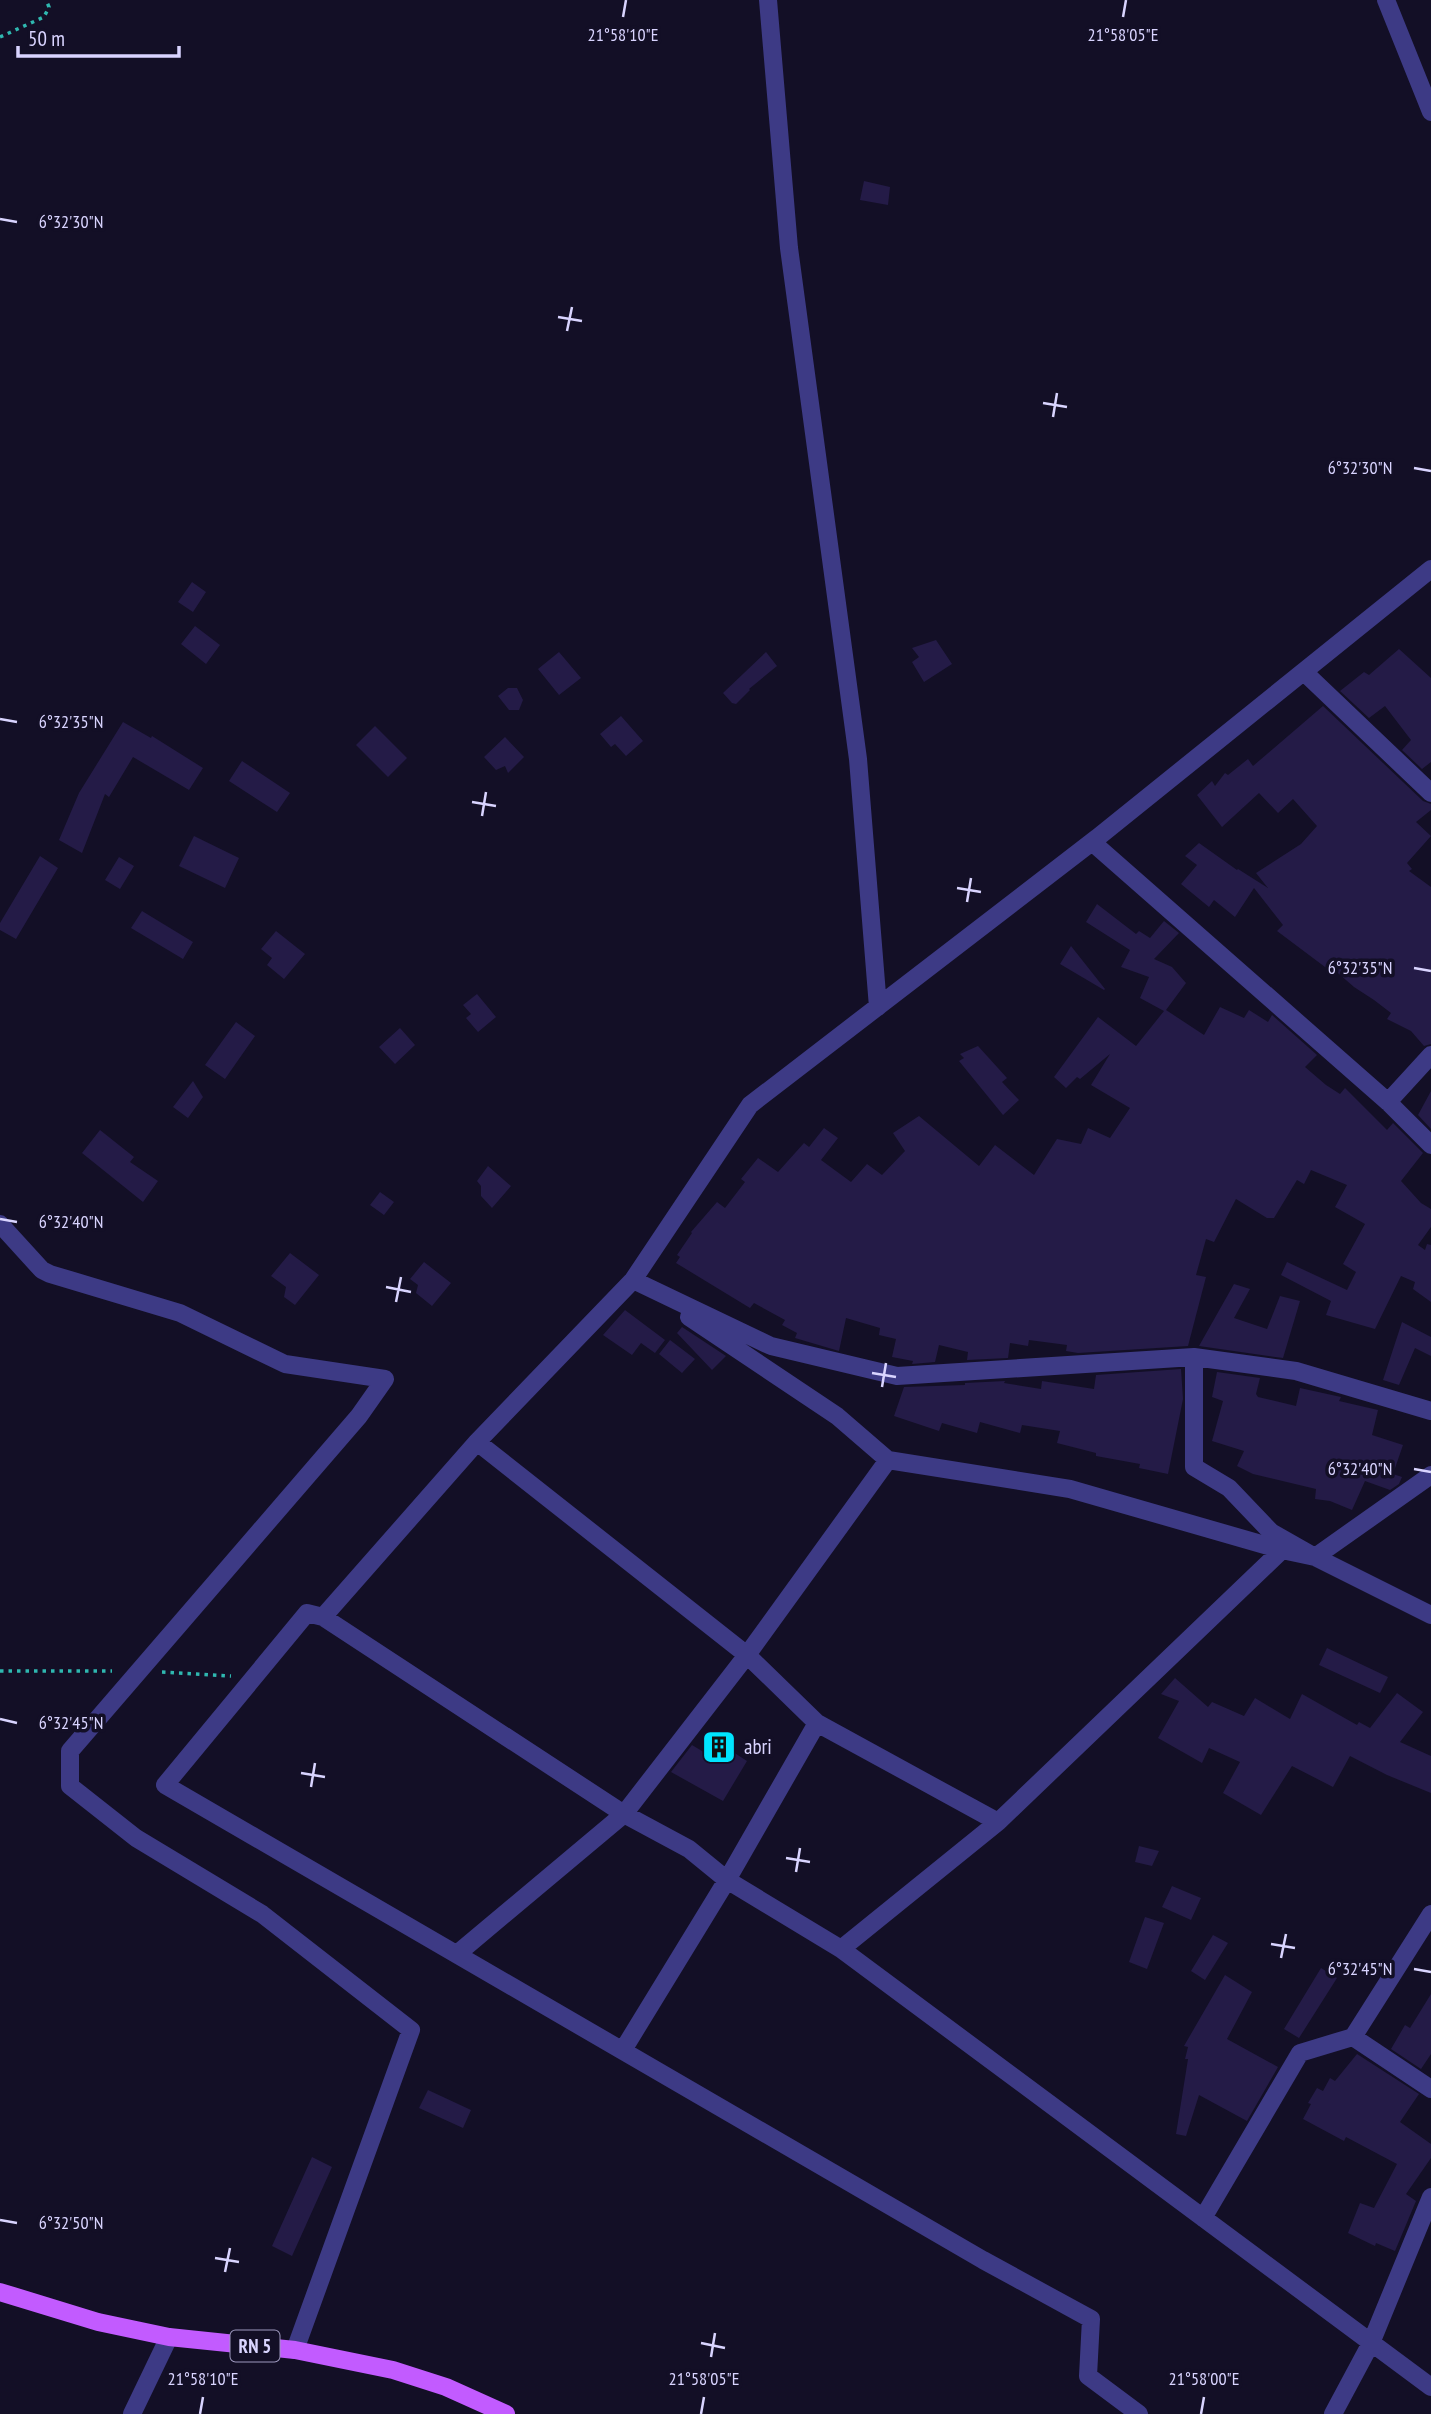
<svg xmlns="http://www.w3.org/2000/svg" width="1431" height="2414" font-family="'PT Sans Narrow',sans-serif">
<style>
.building{fill:#241b47}
.lines{fill:none;stroke-linecap:round;stroke-linejoin:round}
.path{stroke:#2fb8b0;stroke-width:3.5;stroke-dasharray:3.5 5;stroke-linecap:butt}
.minor{stroke:#3d3a85;stroke-width:18}
.primary{stroke:#c25bff;stroke-width:18}
.ticks{fill:none;stroke:#d9d4ff;stroke-width:2.5}
.labels{text-anchor:middle;stroke-width:7;stroke-linejoin:round;paint-order:stroke}
.shield{fill:#130f26;stroke:#9e99be;stroke-width:2}
.shield-label{font-size:19px;font-weight:bold;fill:#d9d4ff}
.poi-label{font-size:21px;fill:#d9d4ff;stroke:#130f26;text-anchor:start}
.ticks-label{font-size:18px;text-anchor:middle;fill:#d9d4ff;stroke:#130f26;stroke-width:7;stroke-linejoin:round;paint-order:stroke}
</style>
<rect width="100%" height="100%" fill="#130f26"/>
<path class="building" d="M864,181L890,187L888,205L860,200Z
M192,582L206,592L193,612L178,602Z
M195,626L220,645L206,664L181,644Z
M936,640L952,664L924,682L912,662L919,657L912,648Z
M1399,649L1431,678V762L1422,769L1402,750L1411,740L1385,706L1369,718L1340,691L1364,672L1369,675Z
M559,652L581,678L559,695L538,669Z
M766,652L777,666L749,689L750,690L736,704L732,703L723,693Z
M508,688H517L523,700L519,710H509L498,696Z
M1323,706L1423,801L1431,804V810L1416,822L1431,836L1407,863L1412,869L1409,871L1431,887V1044L1424,1046L1411,1031L1387,1019L1391,1013L1374,1000L1354,987L1331,967L1329,970L1277,931L1283,925L1254,888L1235,917L1214,900L1209,907L1181,884L1197,865L1185,856L1199,843L1237,870L1238,869L1268,888L1256,873L1301,844L1317,826L1293,799L1278,813L1259,793L1222,827L1197,795L1212,781L1215,786L1225,773L1228,775L1248,759L1253,766Z
M621,716L643,741L626,756L615,744L611,747L600,734Z
M123,722L151,738L152,736L203,768L189,790L133,757L109,797L105,794L82,853L59,840L79,793Z
M375,726L407,758L388,777L356,745Z
M505,737L524,757L508,773L505,766L496,770L484,757Z
M242,761L290,793L277,812L229,781Z
M194,836L239,858L225,888L179,866Z
M40,856L58,868L16,939L0,930V923Z
M119,857L134,866L120,889L105,880Z
M1097,904L1136,934L1139,931L1150,938L1164,921L1179,933L1154,959L1172,967L1186,983L1166,1010L1204,1035L1220,1007L1244,1018L1249,1010L1268,1022L1272,1015L1317,1055L1305,1067L1326,1085L1340,1094L1345,1088L1387,1130L1393,1123L1423,1153L1401,1181L1421,1203L1431,1209V1227L1418,1245L1425,1250L1427,1244L1431,1245V1302L1413,1289L1415,1282L1401,1276L1375,1329L1326,1315L1331,1301L1281,1275L1287,1262L1347,1290L1356,1272L1343,1264L1365,1224L1335,1207L1347,1185L1311,1170L1304,1184L1297,1180L1274,1218H1267L1236,1199L1214,1242L1206,1239L1196,1275L1206,1277L1188,1346L1078,1353L1066,1351L1067,1345L1029,1340L1028,1346L1010,1343L1008,1358L967,1360L968,1352L939,1345L935,1362L912,1364L913,1361L892,1357L896,1339L879,1335L880,1328L846,1318L839,1351L795,1338L797,1333L782,1325L785,1320L754,1303L750,1308L676,1263L680,1257L677,1255L692,1233L691,1232L717,1202L725,1208L745,1182L741,1179L758,1158L778,1172L804,1143L809,1147L824,1128L838,1138L821,1160L851,1182L867,1164L882,1175L905,1151L893,1133L919,1116L979,1166L995,1145L1034,1175L1057,1139L1081,1144L1088,1128L1110,1138L1130,1108L1091,1085L1110,1054L1080,1079L1077,1077L1066,1088L1054,1077L1098,1017L1136,1046L1164,1011L1140,998L1149,977L1121,967L1130,950L1086,922Z
M142,911L193,942L183,959L131,928Z
M276,931L305,954L284,979L267,965L272,958L261,949Z
M1071,946L1105,989L1104,990L1060,964Z
M477,994L496,1017L478,1032L466,1018L471,1014L463,1005Z
M236,1022L255,1036L225,1079L205,1065Z
M400,1028L415,1045L395,1064L379,1047Z
M978,1046L1007,1078L1002,1082L1019,1100L1003,1115L959,1061L964,1058L960,1054Z
M193,1081L203,1097L188,1118L173,1107Z
M1431,1091V1129L1418,1115Z
M100,1130L134,1157L130,1162L158,1181L143,1202L82,1153Z
M488,1166L511,1186L492,1208L481,1196V1186L477,1181Z
M380,1192L394,1202L384,1215L370,1205Z
M290,1253L319,1275L295,1305L284,1297L286,1287L271,1276Z
M424,1262L451,1283L432,1306L416,1293L418,1285L410,1279Z
M1234,1284L1250,1289L1234,1318L1267,1329L1280,1296L1300,1301L1283,1358L1199,1346Z
M625,1310L665,1340L655,1353L641,1343L632,1355L603,1335Z
M1402,1322L1431,1337V1356L1415,1348L1399,1385L1383,1380Z
M682,1327L726,1356L712,1370L677,1333Z
M670,1340L695,1359L682,1373L659,1354Z
M1181,1369L1183,1399L1168,1474L1139,1468L1140,1464L1096,1456V1453L1057,1443L1060,1431L1022,1425L1020,1433L980,1422L977,1433L942,1423L939,1431L894,1416L904,1387L965,1385V1383L1005,1381L1004,1383L1041,1389L1042,1381L1094,1389L1096,1375Z
M1217,1372L1260,1378L1256,1394L1258,1397L1296,1406L1300,1388L1341,1397L1339,1401L1378,1410L1372,1435L1403,1445L1393,1474L1402,1477L1399,1484L1390,1490L1365,1481L1352,1510L1330,1501L1315,1499L1316,1489L1253,1474L1237,1466L1244,1451L1212,1441L1223,1401L1212,1397Z
M1327,1648L1388,1677L1380,1693L1319,1665Z
M1175,1678L1208,1707L1212,1702L1244,1716L1255,1698L1290,1719L1302,1694L1357,1725L1359,1722L1370,1728L1397,1693L1423,1712L1400,1742L1431,1756V1793L1387,1775L1350,1756L1333,1787L1292,1766L1261,1815L1223,1793L1240,1762L1209,1748L1202,1763L1158,1738L1179,1701L1161,1694Z
M716,1741L747,1761L723,1801L671,1772L692,1745L707,1754Z
M1139,1846L1159,1851L1152,1866L1135,1862Z
M1172,1886L1201,1898L1191,1920L1162,1907Z
M1145,1917L1164,1923L1147,1969L1129,1962Z
M1213,1935L1228,1943L1205,1980L1191,1971Z
M1321,1968L1337,1978L1299,2038L1284,2029Z
M1225,1975L1252,1992L1227,2039L1278,2067L1247,2121L1199,2095L1186,2136L1176,2134L1188,2059H1185L1188,2047L1184,2046Z
M1431,1994V2054L1421,2069L1391,2049L1405,2025L1410,2028Z
M1357,2054L1419,2094L1400,2122L1431,2144V2158L1406,2194L1416,2201L1395,2251L1376,2243L1375,2246L1348,2233L1360,2203L1374,2208L1397,2164L1346,2137L1344,2141L1303,2119L1311,2104L1308,2103L1317,2088L1323,2091L1330,2078L1335,2081Z
M428,2090L471,2110L463,2128L419,2108Z
M312,2157L332,2167L292,2256L272,2246Z"/>
<g class="lines">
<path class="path" d="M0,37L44,17L49,7L46,0
M0,1671H112
M162,1672L231,1676"/>
<path class="minor" d="M768,0L789,248L858,759L878,1007
M1386,0L1431,112
M1304,672L1431,793
M1092,842L1388,1102L1431,1145
M1388,1102L1431,1055
M0,1224L42,1270L50,1274L180,1313L285,1364L385,1379L359,1416L70,1751V1786L136,1838L262,1914L411,2030L295,2350
M633,1280L771,1346L897,1376L1194,1357L1296,1371L1431,1411
M689,1317L837,1416L888,1460L1070,1489L1282,1550
M1194,1357V1467L1229,1488L1271,1532L1315,1557L1431,1615
M477,1442L747,1655L817,1723L998,1822
M323,1617L624,1814L689,1849L727,1880L841,1949L1431,2387
M841,1949L998,1822L1282,1550L1315,1557L1431,1475
M457,1954L624,1814L747,1655L888,1460
M1353,2037L1431,2089
M623,2050L727,1880L817,1723
M1203,2218L1300,2053L1353,2037L1431,1914
M132,2414L169,2337
M1139,2414L1088,2376L1091,2319L983,2260L165,1785L307,1613L323,1617L477,1442L633,1280L750,1105L1097,838L1431,569
M1333,2414L1371,2343L1431,2197"/>
<path class="primary" d="M0,2292L98,2322L169,2337L295,2350L393,2370L446,2387L506,2414"/>
</g>
<path class="ticks" d="M623,17L626,0M1123,17L1126,0M0,219L17,222M558,317L582,321M567,331L572,307M1043,403L1067,407M1053,417L1057,393M1414,468L1431,471M0,719L17,722M472,802L496,806M482,816L486,792M957,888L981,892M967,902L971,878M1414,968L1431,971M0,1219L17,1222M386,1287L411,1292M396,1302L401,1277M872,1373L896,1377M882,1387L886,1363M1414,1469L1431,1472M0,1719L17,1723M301,1773L325,1777M311,1787L315,1763M786,1858L810,1862M796,1872L800,1848M1271,1944L1295,1948M1281,1958L1286,1934M1414,1969L1431,1972M0,2220L17,2223M215,2258L239,2262M225,2272L230,2248M701,2343L725,2348M711,2357L715,2333M200,2414L203,2397M701,2414L704,2397M1201,2414L1204,2397"/>
<defs>
<g id="building-square" transform="scale(1.75)"><rect x="-9" y="-9" width="18" height="18" rx="4" fill="#00e5ff" stroke="#130f26"/><path d="M-4-6H4V6H1V3H-1V6H-4ZM-2.5-4.3h1.7v1.8h-1.7ZM.8-4.3h1.7v1.8H.8ZM-2.5-1h1.7V.8h-1.7ZM.8-1h1.7V.8H.8Z" fill="#111"/></g>
</defs>
<g fill-rule="evenodd">
<use href="#building-square" x="719" y="1747"/>
</g>
<g class="labels">
<rect class="shield" x="230.5" y="2330.5" width="49" height="31" rx="5"/>
<g class="shield-label">
<text x="255" y="2353">RN 5</text>
</g>
<g class="poi-label">
<text x="744" y="1754">abri</text>
</g>
</g>
<g class="ticks-label">
<text x="623" y="41">21°58'10"E</text>
<text x="1123" y="41">21°58'05"E</text>
<text x="71" y="228">6°32'30"N</text>
<text x="1360" y="474">6°32'30"N</text>
<text x="71" y="728">6°32'35"N</text>
<text x="1360" y="974">6°32'35"N</text>
<text x="71" y="1228">6°32'40"N</text>
<text x="1360" y="1475">6°32'40"N</text>
<text x="71" y="1729">6°32'45"N</text>
<text x="1360" y="1975">6°32'45"N</text>
<text x="71" y="2229">6°32'50"N</text>
<text x="203" y="2385">21°58'10"E</text>
<text x="704" y="2385">21°58'05"E</text>
<text x="1204" y="2385">21°58'00"E</text>
</g>
<path d="M18 46v10h161v-10" fill="none" stroke="#d9d4ff" stroke-width="3.5"/>
<text x="28" y="46" font-size="21" fill="#d9d4ff" stroke="#130f26" stroke-width="5" paint-order="stroke">50 m</text>
</svg>
